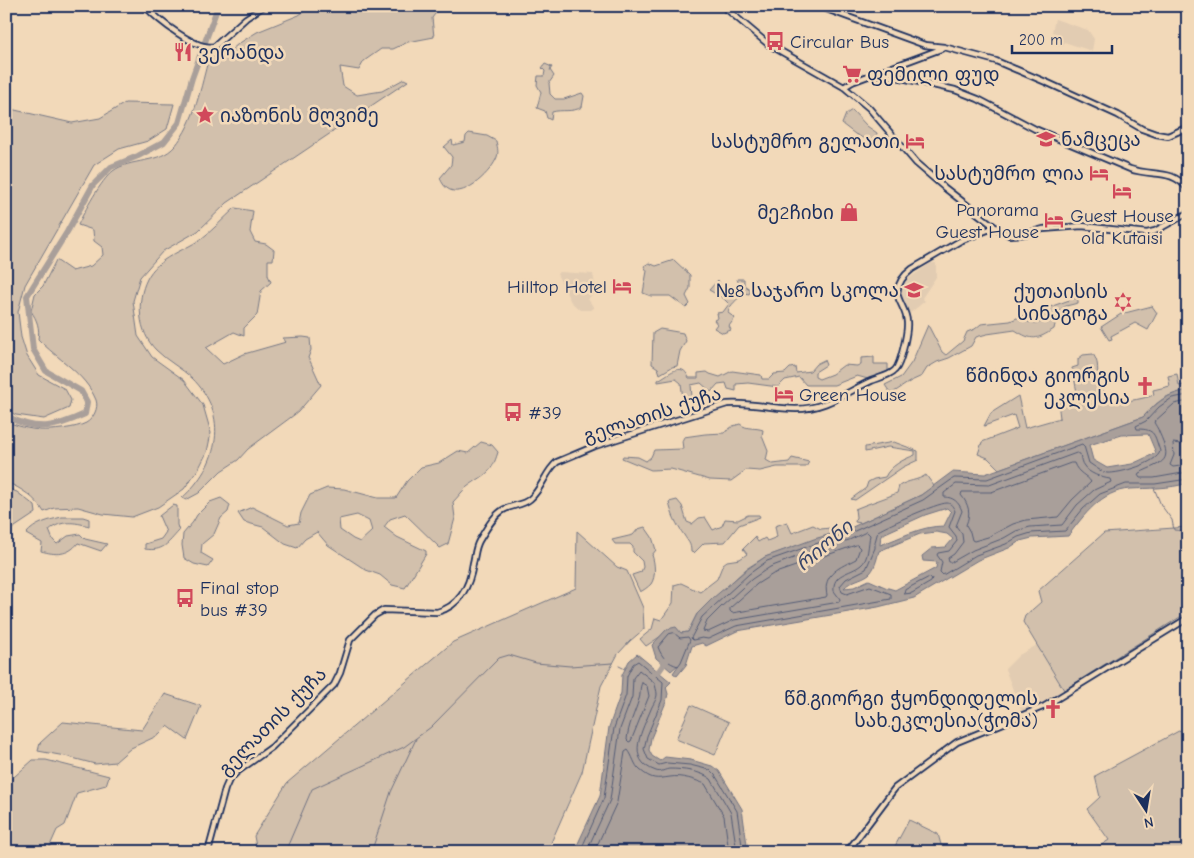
<svg xmlns="http://www.w3.org/2000/svg" width="1194" height="858" font-family="'Comic Neue','Noto Sans Georgian',sans-serif">
<style>
.built{fill:#e2ccb2}
.green{fill:#d2c0ac;stroke:#767885;fill-rule:evenodd}
.water{fill:#a99f9a;stroke:#707282;fill-rule:evenodd}
.lines{fill:none;stroke-linecap:round;stroke-linejoin:round}
.shore{stroke:#545c76;stroke-width:1}
.stream{stroke:#707282;stroke-width:1}
.river{stroke:#a99f9a;stroke-width:6}
.secondary-casing{stroke:#1b2f5e;stroke-width:8}
.secondary{stroke:#f2d9b9;stroke-width:4.5}
.labels{text-anchor:middle;stroke-width:5;stroke-linejoin:round;paint-order:stroke}
.poi-label{font-size:19px;fill:#1b2f5e;stroke:#f2d9b9;text-anchor:end}
.street-label{font-size:19px;fill:#1b2f5e;stroke:#f2d9b9}
.water-label{font-size:20px;font-style:italic;fill:#37456a;stroke:#f2d9b9}
</style>
<rect width="100%" height="100%" fill="#f2d9b9"/>
<filter id="ink" filterUnits="userSpaceOnUse"><feTurbulence type="fractalNoise" baseFrequency=".02" numOctaves="2"/><feDisplacementMap in="SourceGraphic" scale="10" xChannelSelector="R" yChannelSelector="G"/><feConvolveMatrix kernelMatrix="1 2 1 2 8 2 1 2 1" color-interpolation-filters="sRGB"/></filter>
<g filter="url(#ink)">
<path class="built" d="M1055,19L1088,30L1094,39L1092,51L1064,42L1063,46L1056,45L1060,34L1052,32Z
M931,263H936V277L922,298L925,301L909,314L901,299L900,293L902,286L908,279Z
M559,272L593,274L596,291L588,299L594,308L590,310H580L571,302L557,274Z
M1037,645L1064,690L1022,713L1005,669L1019,655Z"/>
<path class="green" d="M312,6H441L432,18L434,37L408,42L393,49H381L364,61L359,70L340,67L343,86L357,95L382,91L404,79L408,81L227,203L198,231L163,251L140,277L133,301L138,336L152,357L184,380L203,405L211,433L207,452L199,468L184,489L158,507L132,517L103,514L78,507L54,508L44,512C36,498 21,488 6,482V421C16,426 29,429 40,430C50,431 77,428 86,423C93,419 99,408 96,400C85,373 57,359 38,339C40,328 37,320 31,311L35,294L43,286L56,260L72,271L91,266L103,255L102,247L94,241L93,230L78,225C84,212 101,180 113,171C130,158 160,164 175,146C195,122 201,86 209,57H223L238,44L257,32L299,15Z
M545,64L552,67L550,70L554,76L549,83L550,94L555,99H564L582,93L584,96L582,107C572,113 562,109 552,112L551,120L547,118L545,111L537,108L541,92L537,85L538,76H544L545,71L542,68Z
M125,103L174,104L167,129L148,141L119,149L94,165L25,285L18,312L21,337L27,356L39,375L65,389L71,400L69,408L44,419L16,415L6,410V108L72,123L100,118Z
M852,110L867,126L877,133L875,144L855,134L842,124L846,114Z
M469,133L487,136L496,141C497,146 499,151 497,157C492,171 466,197 450,190C445,188 442,183 440,178L451,165L452,157L444,147L452,140L453,145L465,142L466,136Z
M235,208L253,211L250,232L255,242L266,244L274,250L273,260H268V275L271,282L261,291L257,315L244,328V336L234,332L206,348L223,364L244,354L286,342L283,338L303,337L310,338L311,350L308,358L310,361L321,385L298,412L248,449L238,460L221,471L199,493L186,500L182,498C219,465 230,415 192,378C181,368 167,361 156,350C138,332 136,301 147,279C158,257 182,252 201,239C213,230 224,218 235,208Z
M674,260L690,275V288L686,296L690,304L686,308L670,296H651L643,293L647,271L644,266L649,263L656,266Z
M737,279H744V285L751,290L749,294L744,293C738,299 729,305 728,313L735,318L729,326L731,330L723,333L714,328L717,324L714,320L718,318L717,313L723,312L729,304L723,298L709,290L718,280L723,291L738,294L739,284Z
M1078,297V303L1066,306L1059,311V317L1056,320L1054,329C1037,340 1032,341 1015,330L987,334L976,337L971,346L949,358L937,362L927,368L922,376L911,381L891,394L885,385L901,377L912,362L928,325L942,352L946,355L963,341L967,332L975,329L981,324L1010,321L1024,315L1028,322L1036,323L1046,320L1044,309Z
M1152,306L1157,313L1148,330L1135,323L1111,336L1112,339L1109,340L1101,327L1121,314Z
M660,329L683,333L686,341L680,351L677,366L672,367L660,374L658,368L652,364L653,333Z
M1093,354C1099,363 1097,367 1098,376C1102,408 1132,402 1154,395L1153,390L1170,386L1168,376L1177,374L1179,386L1188,384V390C1165,395 1159,400 1143,417L999,469L988,458L978,454L982,442L1018,428L1014,415L984,426L991,413L1018,396L1025,428L1060,418L1058,402L1078,397L1072,368L1078,366V359L1083,355Z
M874,357V364H888V371L868,379L857,376L834,385H806L799,377L785,380L778,387L748,383L736,384V391L728,389L726,383L718,384L711,392L701,383L691,385L692,397L683,399L681,383L676,379L658,382V380C668,375 682,360 689,378H698V373L707,372L710,374L720,377L732,371L761,375L762,379H769L774,374L785,373L790,368L795,367L796,373L810,371L816,364L824,360L826,365L815,372V377L819,379L832,374L844,365L857,366L861,364V358Z
M740,424C747,430 755,427 763,430L762,436L768,451L766,460L773,464L789,462L792,458L809,462L806,467H777L760,471L746,470L731,481L710,480L671,469L651,470L622,458L623,456L638,457L646,461L651,457L654,450L683,449L682,441L684,437L705,434L724,433L733,426Z
M481,442L492,445L498,452C491,476 484,474 467,487C462,491 458,497 453,502L455,518L448,544L440,548L405,514L390,519L384,527L397,537L426,551V554L405,588L392,585L380,575L366,570L328,545L317,532L305,539L297,548L285,544L263,527L244,522L238,513L252,507L288,525L299,523L301,513L310,495L327,488L344,489L378,498H396L407,481L421,467L439,463L458,451L468,453ZM357,515L369,521L372,531L360,542L353,539L340,530L339,519Z
M894,442L918,451V460L903,467L855,500L851,499L866,488L868,482L874,479L885,477C890,466 904,459 915,455V451L888,447L865,452V447Z
M926,475L934,486L921,495L861,523L855,522L856,517L855,509C869,503 883,499 897,493L899,486C908,480 917,481 926,475Z
M6,488L17,492L35,506L36,513L6,533Z
M221,498L230,505L228,512L221,518L214,534L202,544L201,553L213,560L208,567L194,564L184,558L182,545L183,534L193,522L197,515L210,502Z
M677,500L682,506L687,522L692,524L699,518L705,517L713,530L722,526L725,519L738,520L748,515H759L760,517L739,525L725,542L704,543L694,553L691,552C691,543 688,542 684,535C677,526 671,513 669,502Z
M173,505L177,506V525L179,531C168,543 163,552 145,549V544L161,539L166,532L159,516Z
M62,517H83L89,519V526C74,522 62,520 49,530L53,540L57,544L68,536L80,534L85,539L107,544L101,551L78,543C68,556 55,555 41,551L42,543L26,534C35,523 49,520 62,517Z
M787,522L792,533L813,525L821,529L830,528L831,534L765,557L746,569L697,614L688,632L681,633L667,629L661,636L646,646L640,639L652,629L655,618L661,620L673,603L674,585L681,583L700,592L717,579L723,564L727,561L740,559L747,554L743,549L755,537L758,542L765,538L767,541L777,537L775,526Z
M645,527L652,537L656,550L652,555C655,563 656,577 651,584C648,587 644,590 640,592L632,575L641,572L643,567L642,561L633,552V547L630,544H615L612,540L633,535L638,529Z
M1188,527V612L1064,690L1023,622L1025,616L1041,602L1038,591L1104,533Z
M577,531L617,567L627,571L643,608L644,629L630,641L618,654L601,686L582,772L550,845L543,852H257L254,836L287,783L453,642L576,588Z
M165,694L201,706L187,740L168,726L159,735L131,748L115,762L95,764L65,756L38,751L40,743L63,722L142,730Z
M691,705L729,722L715,755L676,739Z
M1188,726V852H1091L1109,840L1087,809L1100,797L1095,776Z
M33,760H46L109,776L106,785L77,793L65,825L57,830L49,848L72,852H6V784Z
M909,820L938,834L943,852H904L894,848Z"/>
<path class="water" d="M1188,390V419L1183,423L1188,427V483C1169,489 1149,488 1130,489C1101,491 1084,515 1068,536L1032,538L1020,541L1009,548L978,560L914,598L878,607L737,631L706,646L702,643L692,646L686,665L677,676L673,673L678,666V665L671,671L656,658L652,645L667,629L676,627L681,633L688,632L697,614L713,598L746,570L765,557L814,539L846,530L921,495L952,472L985,474L1143,417C1159,401 1165,395 1188,390ZM1148,434L1156,453L1132,464L1107,468L1093,460L1089,445L1122,435ZM947,508L951,512L944,526C920,526 901,538 880,545L881,535L925,515ZM936,532L947,534L953,539L946,547L932,548L922,556L923,561L937,562L936,568L895,590L885,587L869,580L854,587L844,588C851,580 861,580 869,574C875,569 877,558 879,551L920,534Z
M637,654L671,682L666,687L668,694L666,702L651,738L649,750L652,756L660,761L665,757L691,760L712,766L719,771L742,809L748,852H574L600,796L609,727L621,693L622,675L629,661Z"/>
<g class="lines">
<path class="shore" d="M1188,395L1172,398L1159,407L1146,421L1136,426L1137,429C1156,429 1154,435 1160,451C1158,463 1119,474 1107,473C1101,472 1094,466 1089,463L1084,446L1082,444L987,479L954,478L923,500L848,534L815,544L767,561L749,574L702,617L691,638L693,640L702,638L708,639L736,626L891,599V594L870,586L847,594L842,592L840,586L846,579L866,569L875,548V542L878,531C888,525 937,503 947,503C951,503 953,507 955,511L949,527L956,536L957,541L949,551L938,553L937,555L942,562L940,572L943,575L976,555L1006,544L1018,537L1031,533L1065,531L1083,509L1100,494L1126,484H1155L1188,479
M1188,401L1174,404L1154,422C1155,425 1158,428 1159,432C1173,462 1165,461 1139,473L1138,475L1140,478H1154L1188,472
M1188,445L1173,443L1174,455L1170,465L1173,467L1188,465
M1077,453L1080,454C1081,458 1081,463 1084,466C1088,473 1102,478 1110,479L1111,482L1094,490L1077,505L1062,525L1030,527L1016,531L1004,538L973,550L952,562H949L948,558L954,554L963,542L962,534L956,526L962,511C959,502 953,497 944,497V493L956,484L989,485Z
M1071,463H1074C1078,474 1087,475 1091,482L1072,500L1058,517L1026,520L1013,524L988,537L974,541L972,540L970,532L966,525C971,513 969,505 961,495L962,492H991Z
M867,532L870,535C868,544 869,559 861,565C850,574 832,573 834,591L840,599L839,602L734,620L708,632L703,631L707,621L721,607L752,579L770,567L817,549L849,540Z
M857,545L860,548L856,559C841,567 822,573 827,595L826,597L732,613L730,611V608L757,584L773,574Z
M928,578L932,579L931,582L912,593L904,594L905,590Z
M674,633L680,638L688,637L690,640L681,662L678,666C668,663 662,658 658,647L669,634Z
M642,683L647,686L649,696L631,741L629,742L627,740C628,725 635,713 639,699C641,694 639,688 642,683Z
M580,852L604,798L614,728L626,695L627,676L633,664L638,661L663,682L662,700L647,736L644,749L648,759L659,765L667,763L690,765L710,770L715,775L737,811L743,852
M586,852L610,800L620,729L632,697L633,678L639,670L655,683C655,686 657,691 657,694C657,699 653,704 651,709C643,729 624,760 656,771C661,773 665,769 670,769C682,769 701,771 711,779L731,813L737,852
M594,852L617,802L625,752L628,750C633,756 634,765 640,770C652,780 656,779 670,777C681,775 696,780 705,784L724,816L729,852"/>
<path class="stream" d="M1154,488L1161,505L1172,520L1174,530L1188,531
M619,666L625,669
M372,850L391,792L416,739
M285,852L312,789L404,747L431,727L499,658L509,655L536,663L570,666L613,663"/>
<path class="river" d="M6,416C37,432 55,428 85,414L87,402L81,391L46,371L33,349L27,296L67,232L93,185L111,167L138,156L164,142L179,123L192,78L218,6
M651,675L659,671L668,658"/>
<g class="secondary-casing">
<path id="secondary" d="M145,6C157,19 197,52 215,46L246,18L264,6
M723,6L768,44L844,87L869,108L916,163L945,188L995,227L1009,235L1025,234L1043,229L1082,226L1147,233L1155,231L1188,213
M818,6L925,45L944,47L996,61L1048,83L1118,115L1142,129L1156,134L1168,136L1188,127
M875,74L902,78L955,90L978,99L1035,129L1130,169C1154,177 1171,168 1188,189
M844,87L852,82L941,49
M208,852L225,789L229,780L237,772L272,747L334,685L340,673L350,640L375,615L384,610L437,612C460,606 470,585 473,563C475,556 475,548 479,541C485,531 494,514 505,509C513,505 523,505 530,499C542,489 545,472 557,462L595,446L727,404C750,402 773,409 796,409C825,409 845,393 871,381C878,378 889,376 895,370C901,364 908,331 907,322C907,312 899,303 897,293C898,283 904,275 912,269L960,241L995,227
M847,852L895,788L957,742L1045,706L1188,618"/>
</g>
<use href="#secondary" class="secondary"/>
</g>
</g>
<defs>
<g id="bus-bare" transform="scale(1.5)"><path d="M-5-6H5V4H4V6H2V4H-2V6H-4V4H-5ZM-3.5-4V0h7V-4ZM-3.5 1.2v1.5H-2V1.2ZM2 1.2v1.5H3.5V1.2Z" fill="#d1495b" stroke="#f2d9b9" stroke-width="2.5" paint-order="stroke"/></g>
<g id="restaurant-bare" transform="scale(1.5)"><path d="M-5-6h1v4h1v-4h1v4h1v-4h1v5L-1.5 .5V6h-2V.5L-5-1ZM5-6V6H3V1.5H1.5Q1.5-4 5-6Z" fill="#d1495b" stroke="#f2d9b9" stroke-width="2.5" paint-order="stroke"/></g>
<g id="supermarket-bare" transform="scale(1.5)"><path d="M-6-5.5h2.5l.6 2H6L4.5 2H-2.5L-4.4-4H-6ZM-1.5 3.2a1.3 1.3 0 1 0 .1 0ZM3 3.2a1.3 1.3 0 1 0 .1 0Z" fill="#d1495b" stroke="#f2d9b9" stroke-width="2.5" paint-order="stroke"/></g>
<g id="sight-bare" transform="scale(1.5)"><path d="M0-6L1.8-2.2L6-1.7L2.9 1.2L3.7 5.4L0 3.3L-3.7 5.4L-2.9 1.2L-6-1.7L-1.8-2.2Z" fill="#d1495b" stroke="#f2d9b9" stroke-width="2.5" paint-order="stroke"/></g>
<g id="school-bare" transform="scale(1.5)"><path d="M0-5L7-2L0 1L-7-2ZM-4 1L0 2.5L4 1V4Q0 6-4 4Z" fill="#d1495b" stroke="#f2d9b9" stroke-width="2.5" paint-order="stroke"/></g>
<g id="hotel-bare" transform="scale(1.5)"><path d="M-6-4.5h1.5V1H6V5H4.5V3h-9V5H-6ZM-4 0a1.8 1.8 0 1 1 3.6 0ZM.5 0V-2.5h3Q6-2.5 6 0Z" fill="#d1495b" stroke="#f2d9b9" stroke-width="2.5" paint-order="stroke"/></g>
<g id="shop-bare" transform="scale(1.5)"><path d="M-5-2.5h2.3a2.7 3.5 0 0 1 5.4 0H5L5.5 6h-11ZM-1.5-2.5h3a1.5 2.3 0 0 0-3 0Z" fill="#d1495b" stroke="#f2d9b9" stroke-width="2.5" paint-order="stroke"/></g>
<g id="synagogue-bare" transform="scale(1.5)"><path d="M0-6.5L5.6 3.2H-5.6ZM0 6.5L5.6-3.2H-5.6Z" fill="#d1495b" stroke="#f2d9b9" stroke-width="2.5" paint-order="stroke"/></g>
<g id="church-bare" transform="scale(1.5)"><path d="M-1.2-6h2.4v3.5h3.3v2.4h-3.3V6h-2.4V-.1h-3.3v-2.4h3.3Z" fill="#d1495b" stroke="#f2d9b9" stroke-width="2.5" paint-order="stroke"/></g>
</defs>
<g fill-rule="evenodd">
<use href="#bus-bare" x="775" y="41"/>
<use href="#restaurant-bare" x="183" y="52"/>
<use href="#supermarket-bare" x="852" y="74"/>
<use href="#sight-bare" x="205" y="115"/>
<use href="#school-bare" x="1046" y="139"/>
<use href="#hotel-bare" x="915" y="141"/>
<use href="#hotel-bare" x="1099" y="173"/>
<use href="#hotel-bare" x="1122" y="191"/>
<use href="#shop-bare" x="849" y="212"/>
<use href="#hotel-bare" x="1054" y="220"/>
<use href="#hotel-bare" x="622" y="286"/>
<use href="#school-bare" x="914" y="290"/>
<use href="#synagogue-bare" x="1123" y="302"/>
<use href="#church-bare" x="1145" y="386"/>
<use href="#hotel-bare" x="784" y="394"/>
<use href="#bus-bare" x="513" y="412"/>
<use href="#bus-bare" x="185" y="598"/>
<use href="#church-bare" x="1053" y="709"/>
</g>
<g class="labels">
<g class="poi-label">
<text x="790" y="48" text-anchor="start">Circular Bus</text>
<text x="198" y="59" text-anchor="start">ვერანდა</text>
<text x="867" y="81" text-anchor="start">ფემილი ფუდ</text>
<text x="220" y="122" text-anchor="start">იაზონის მღვიმე</text>
<text x="1061" y="146" text-anchor="start">ნამცეცა</text>
<text x="900" y="148">სასტუმრო გელათი</text>
<text x="1084" y="180">სასტუმრო ლია</text>
<text x="1039" y="216">Panorama<tspan x="1039" dy="22">Guest House</tspan></text>
<text x="834" y="219">მე2ჩიხი</text>
<text x="1122" y="222" text-anchor="middle">Guest House<tspan x="1122" dy="22">old Kutaisi</tspan></text>
<text x="607" y="293">Hilltop Hotel</text>
<text x="899" y="297">№8 საჯარო სკოლა</text>
<text x="1108" y="298">ქუთაისის<tspan x="1108" dy="22">სინაგოგა</tspan></text>
<text x="1130" y="382">წმინდა გიორგის<tspan x="1130" dy="22">ეკლესია</tspan></text>
<text x="799" y="401" text-anchor="start">Green House</text>
<text x="528" y="419" text-anchor="start">#39</text>
<text x="200" y="594" text-anchor="start">Final stop<tspan x="200" dy="22">bus #39</tspan></text>
<text x="1038" y="705">წმ.გიორგი ჭყონდიდელის<tspan x="1038" dy="22">სახ.ეკლესია(ჭომა)</tspan></text>
</g>
<g class="street-label">
<text transform="translate(652 414) rotate(-18)" y="7">გელათის ქუჩა</text>
<text transform="translate(272 721) rotate(-45)" y="7">გელათის ქუჩა</text>
</g>
<g class="water-label">
<text transform="translate(824 545) rotate(-40)" y="7">რიონი</text>
</g>
</g>
<rect width="1194" height="858" fill="none" stroke="#f2d9b9" stroke-width="25"/>
<rect x="12" y="12" width="1169" height="833" fill="none" stroke="#1b2f5e" stroke-width="2" filter="url(#ink)"/>
<g transform="translate(1146 810) rotate(168)" stroke="#f2d9b9" stroke-width="4" paint-order="stroke">
<path d="M0-4L9 19L0 12L-9 19Z" fill="#1b2f5e"/>
<text y="-8" font-size="14" font-weight="bold" text-anchor="middle" fill="#1b2f5e">N</text>
</g>
<path d="M1012 45v8h100v-8" fill="none" stroke="#1b2f5e" stroke-width="2.5"/>
<text x="1019" y="45" font-size="15" fill="#1b2f5e" stroke="#f2d9b9" stroke-width="4" paint-order="stroke">200 m</text>
</svg>
